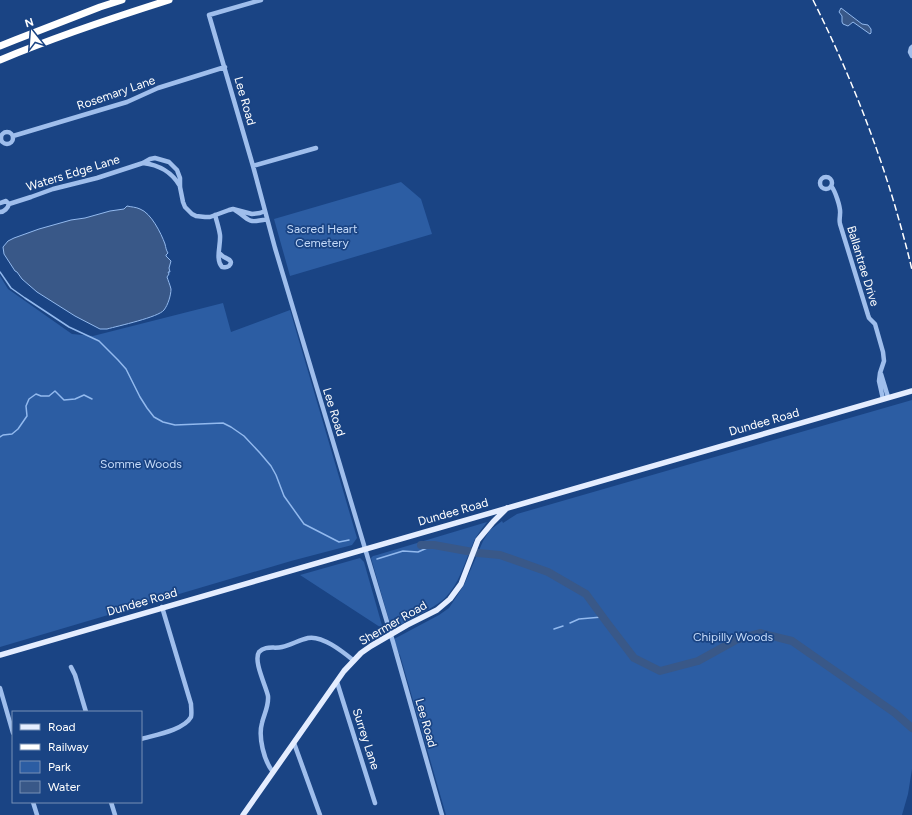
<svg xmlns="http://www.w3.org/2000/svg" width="912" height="815" font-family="Figtree,sans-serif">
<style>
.green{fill:#2c5da3}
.water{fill:#395888;stroke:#92b9ee}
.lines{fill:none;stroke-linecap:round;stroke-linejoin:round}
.stream{stroke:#92b9ee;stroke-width:1.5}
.river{stroke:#395888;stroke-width:8}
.minor{stroke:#9fbeec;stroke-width:4.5}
.major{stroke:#e4edff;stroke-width:5.5}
.highway{stroke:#fff;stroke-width:7}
.rail{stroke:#fff;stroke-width:1.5;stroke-dasharray:7 3;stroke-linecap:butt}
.labels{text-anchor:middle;stroke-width:3.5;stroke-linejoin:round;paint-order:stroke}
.street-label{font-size:12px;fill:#fff;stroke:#1a4484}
.park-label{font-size:12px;fill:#c4daf9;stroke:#1a4484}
</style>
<rect width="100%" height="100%" fill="#1a4484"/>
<path class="green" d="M401,182L421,199L432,234L290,276L274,219Z
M0,276L8,289L72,334L93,336L223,303L231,332L290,310L357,538L352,545L291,561L0,647Z
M912,400V769L908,794L902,815H446L400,655L399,654L394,639L439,615L449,608L464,585L483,541L490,530L502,521L503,523L517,514Z
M487,522C481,530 475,537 472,546C464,564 459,584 445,598C436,606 424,612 413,618C406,621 398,628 391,627L371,558L373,556L377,555Z
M360,558L364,562L383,629L300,575Z"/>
<path class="water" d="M841,8L862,24L868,25L871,29V33L870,34L853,22L848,26L843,24L842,22V16L839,12Z
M127,206C131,207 136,207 140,209C151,213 161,233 165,244C166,248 166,250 168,253L166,255V256L171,261L169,268L170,272H168L169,274L167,277C168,280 170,285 171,289C171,295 168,305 164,310C159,317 118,326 107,329H100L75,316L37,292L22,279L17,272L15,271L4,254L3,247L8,241L14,238L39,229L71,220L85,218L110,211L124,209Z"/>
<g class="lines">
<path class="stream" d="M0,272L11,288L25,298L69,327L99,341L118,360L126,369L140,397L147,408L154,417L163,422L175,425L223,423L231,427L244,436L260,453L271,466L276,475L284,496L304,524L339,542L349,540
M0,437L3,435L12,434L18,429L27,416L26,406L29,399L36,394L41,396H49L55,391L64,400L75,399L84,395L92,399
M377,559L403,551L418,552L434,545
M570,623L579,619L602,617
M554,629L563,626"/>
<path class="river" d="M421,545H434L478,553L500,555L548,572L586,594L608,624L634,658L660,671L698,661L736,640L760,633L792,641L895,713L912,728"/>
<path class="minor" d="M261,0L209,15L253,166L275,248L393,642L442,815
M912,47L911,48L910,52L912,56
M1 138a6 6 0 1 1 12 0a6 6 0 1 1-12 0Z
M13,136L127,102L158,88L225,67
M143,163C159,165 171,171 180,186
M253,166L316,148
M820 183a6 6 0 1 1 12 0a6 6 0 1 1-12 0Z
M831,186C835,190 841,208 840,214C840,218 839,220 840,224L868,315L869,318L875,324L883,352L884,361L880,373L879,381L883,399
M0,203L6,201L9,204
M235,210C251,220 246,224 267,219
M0,212C4,212 8,208 9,204L31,197L53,189L97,178L143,163L150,159L155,158L169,162L177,170L180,178V187L183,202L185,207L192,214L196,216L205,217H210L229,210L233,209L252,214L260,213L265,211
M215,215C217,222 219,228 220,235C221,245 215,259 222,267C225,267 226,268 229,266C234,261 228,259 224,257C222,256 221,254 219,253
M881,374L888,397
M71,667L75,675L86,712
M337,682L375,803
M0,688L13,733
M141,739C155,735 184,730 191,717C192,713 191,708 191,704L162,607
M294,743L320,815
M273,772C264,761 258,737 262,723C264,714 269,706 268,696C266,686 253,661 259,652C265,645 275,649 282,647C291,645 299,640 308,638C322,635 343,652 353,660
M33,802L37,815
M111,802L115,815"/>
<path class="major" d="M0,655L912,391
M243,815L344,671L361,653L371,646L407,625L437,610L450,599L461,584L478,540L493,522L507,508"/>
<path class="highway" d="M0,46L15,40L100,7L122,0
M0,60C55,37 112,18 169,0"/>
<path class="rail" d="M813,0C846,66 874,135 895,206C901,227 907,248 912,270"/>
</g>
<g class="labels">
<g class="street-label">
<text transform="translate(116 93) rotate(-19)" y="4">Rosemary Lane</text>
<text transform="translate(245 101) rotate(74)" y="4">Lee Road</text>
<text transform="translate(73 173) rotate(-17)" y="4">Waters Edge Lane</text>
<text transform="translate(863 266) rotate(73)" y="4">Ballantrae Drive</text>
<text transform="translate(334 412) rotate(73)" y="4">Lee Road</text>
<text transform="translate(764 422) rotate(-16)" y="4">Dundee Road</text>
<text transform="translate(453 512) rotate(-16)" y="4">Dundee Road</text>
<text transform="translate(142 602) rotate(-16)" y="4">Dundee Road</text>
<text transform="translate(393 623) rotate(-30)" y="4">Shermer Road</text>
<text transform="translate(426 723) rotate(74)" y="4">Lee Road</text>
<text transform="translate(366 739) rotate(72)" y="4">Surrey Lane</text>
</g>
<g class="park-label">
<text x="322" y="233">Sacred Heart<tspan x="322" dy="14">Cemetery</tspan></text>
<text x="141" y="468">Somme Woods</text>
<text x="733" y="641">Chipilly Woods</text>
</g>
</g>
<rect x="12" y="711" width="130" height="92" fill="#1a4484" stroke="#768fb5"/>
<rect x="20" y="724" width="20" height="6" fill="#e4edff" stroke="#768fb5"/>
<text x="48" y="731" font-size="12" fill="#ffffff">Road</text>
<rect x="20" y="744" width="20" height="6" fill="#ffffff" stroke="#768fb5"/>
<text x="48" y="751" font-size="12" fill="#ffffff">Railway</text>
<rect x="20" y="761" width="20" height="12" fill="#2c5da3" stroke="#768fb5"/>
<text x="48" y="771" font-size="12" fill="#ffffff">Park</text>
<rect x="20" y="781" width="20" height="12" fill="#395888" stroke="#768fb5"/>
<text x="48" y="791" font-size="12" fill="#ffffff">Water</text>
<g transform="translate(32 32) rotate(343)" stroke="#1a4484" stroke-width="3" paint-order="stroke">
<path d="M0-3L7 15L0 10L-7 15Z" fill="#ffffff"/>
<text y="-6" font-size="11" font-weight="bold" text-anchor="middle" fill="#ffffff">N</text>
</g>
</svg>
